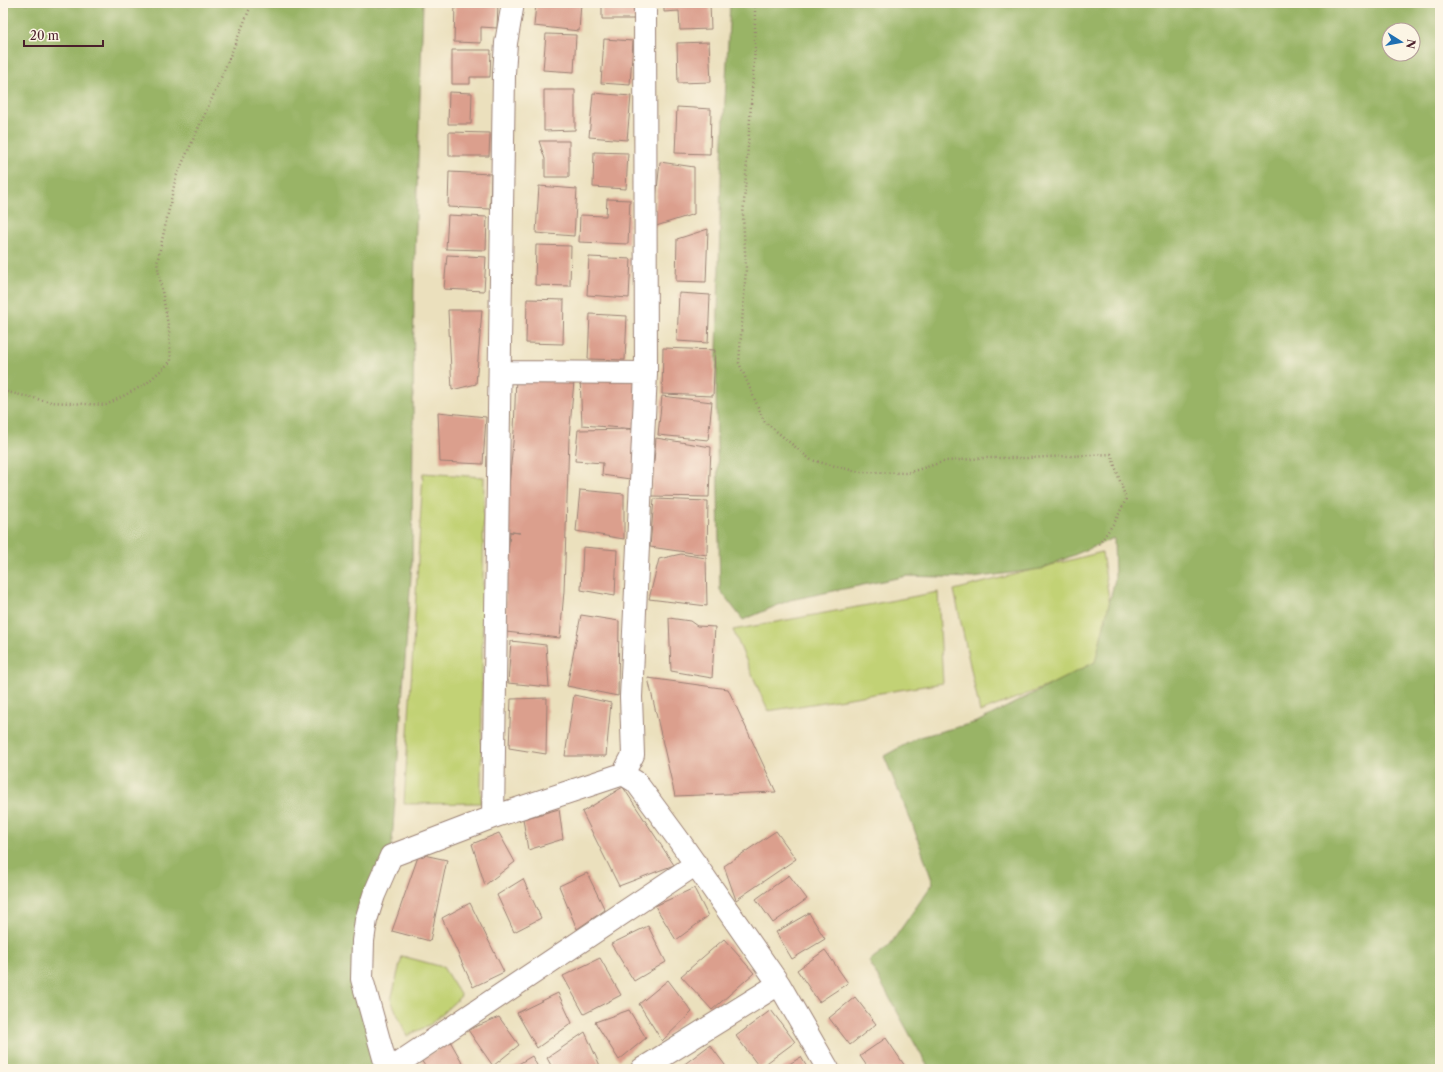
<svg xmlns="http://www.w3.org/2000/svg" width="1443" height="1072" font-family="'Libre Caslon Text',serif">
<style>
.green{fill:#c2d274;stroke:#867850}
.forest{fill:#99b466;stroke:#726a48;fill-rule:evenodd}
.building{fill:#db9f8d}
.lines{fill:none;stroke-linecap:round;stroke-linejoin:round}
.street-casing{stroke:#9a8074;stroke-width:24}
.path{stroke:#9a8074;stroke-width:2.5;stroke-dasharray:1 3;stroke-linecap:butt}
.street{stroke:#fff;stroke-width:22}
</style>
<rect width="100%" height="100%" fill="#fcf5e5"/>
<filter id="ink" filterUnits="userSpaceOnUse"><feTurbulence type="fractalNoise" baseFrequency=".025" numOctaves="2"/><feDisplacementMap in="SourceGraphic" scale="8" xChannelSelector="R" yChannelSelector="G"/><feConvolveMatrix kernelMatrix="1 2 1 2 8 2 1 2 1" color-interpolation-filters="sRGB"/></filter>
<filter id="wash" filterUnits="userSpaceOnUse"><feTurbulence type="fractalNoise" baseFrequency=".012" numOctaves="4" result="noise"/><feDisplacementMap in="SourceGraphic" scale="16" xChannelSelector="R" yChannelSelector="G"/><feGaussianBlur stdDeviation="0.9" result="paint"/><feColorMatrix in="noise" values="0 0 0 0 0 0 0 0 0 0 0 0 0 0 0 0 0 1.4 0 .05"/><feComposite in="paint" operator="in"/></filter>
<g filter="url(#wash)">
<rect width="100%" height="100%" fill="#ebe0bd"/>
<path class="green" d="M423,473L484,477L481,803L404,804Z
M1102,552L1118,659L980,712L954,590Z
M938,592L943,683L768,711L733,630Z
M402,956L443,967L461,996L431,1024L407,1036L391,1000Z"/>
<path class="forest" d="M3,3H423L414,289L412,562L391,856L363,941L387,1069H3Z
M730,3H1440V1069H929L869,961L889,946L933,883L913,826L884,756L919,737L977,722L1095,662L1115,579L1114,538L1041,569L973,578L907,576L790,600L743,620L720,590L716,396L721,177ZM1389,30H1413V54H1389Z"/>
<g id="blocks">
<path class="building" d="M455,3H498L497,28L481,27V43L454,42Z
M536,3H581L579,31L534,26Z
M602,3H637L636,19H602Z
M664,3H710L711,29L680,30L679,11L664,12Z
M546,34L576,35L574,72L543,70Z
M604,39L633,41L630,85L601,83Z
M709,42L711,82L678,83L677,43Z
M452,50H491L490,77H470V84H452Z
M544,90H575V130L544,131Z
M449,92L472,93L471,124H448Z
M593,93L631,96L627,140L589,137Z
M677,107L711,109L710,154L675,153Z
M449,132L490,133L489,156H449Z
M539,141H569V177H545V159Z
M594,152L628,153L626,189L593,187Z
M660,162L694,167V214L653,227Z
M449,172L491,174L490,209L448,207Z
M539,186L577,189L574,236L536,233Z
M607,199L630,200L628,244L579,242L580,215L606,216Z
M448,215L487,217L486,250L446,249Z
M708,229L706,282L676,281L677,239Z
M536,245L571,246L570,286L535,285Z
M447,255L486,257L484,291L444,289Z
M589,257L631,259L629,298L587,295Z
M679,293L710,295L708,343L677,341Z
M527,299L564,300L563,344L526,343Z
M448,310H482L476,384L452,390Z
M590,314L627,316L625,360L588,359Z
M663,348L715,350L713,396L662,394Z
M516,376L574,381L569,438L564,591L560,638L506,632L505,586L510,532L520,533L505,531L514,431Z
M580,377L642,380L637,480L602,475L603,463L575,461L578,430L636,429L582,425Z
M662,396L712,402L708,440L658,435Z
M438,412L486,417L483,464L440,462Z
M656,438L711,447L709,497L651,496Z
M580,490L624,494V539L576,531Z
M654,499L708,501L707,555L650,547Z
M583,547L617,550L615,596L581,590Z
M681,554L706,558L707,606L649,599L659,559Z
M581,615L619,621L618,696L567,686Z
M669,618L690,621L697,626L715,627L712,678L671,671Z
M511,641L546,645L549,687L508,683Z
M648,678L728,689L776,792L675,796Z
M574,695L611,703L606,756H565Z
M547,698L546,754L509,748L511,699Z
M623,787L674,865L619,886L582,812Z
M559,809L563,839L528,850L523,819Z
M776,831L796,859L736,900L724,866Z
M499,833L515,862L485,885L472,844Z
M419,854L447,860L430,941L392,931Z
M587,873L605,910L577,929L559,886Z
M789,875L807,899L773,923L756,899Z
M523,879L541,918L514,932L497,895Z
M694,888L708,916L676,940L655,906Z
M470,903L504,972L473,987L442,918Z
M809,913L825,939L792,959L776,932Z
M648,926L666,962L634,981L611,944Z
M724,939L754,973L712,1010L681,976Z
M825,950L848,983L819,1002L797,970Z
M600,958L621,995L584,1014L563,976Z
M668,980L692,1012L662,1041L639,1004Z
M558,993L572,1023L537,1048L517,1013Z
M855,997L876,1024L850,1045L829,1018Z
M629,1010L646,1038L619,1060L595,1022Z
M771,1010L795,1042L760,1068L736,1036Z
M499,1017L519,1045L493,1066L468,1030Z
M585,1032L601,1068L553,1069L547,1058Z
M886,1038L907,1069H869L860,1056Z
M450,1041L466,1069H427L421,1060Z
M710,1045L728,1069H678Z
M532,1056L539,1069H510Z
M801,1057L808,1069H781Z"/>
</g>
</g>
<g filter="url(#ink)">
<use href="#blocks" fill-opacity="0" stroke="#9a8074" stroke-width="1"/>
<g class="lines">
<g class="street-casing">
<path id="street" d="M500,372L646,373
M623,774L636,782L678,839L779,984L828,1069
M493,817L504,74L506,43L513,3
M387,1069L362,979L363,941L366,920L374,895L391,856L493,817L623,774L633,755L631,697L646,373L645,3
M390,1069L696,864
M642,1069L779,984"/>
</g>
<path class="path" d="M755,3V48L743,216L746,269L739,363L764,421L811,460L859,472L907,473L946,461L985,458H1027L1111,454L1126,499L1116,520L1099,544
M3,391L51,402L106,405L146,384L171,361L169,330L157,263L176,177L218,85L250,8V3"/>
<use href="#street" class="street"/>
</g>
</g>
<rect width="1443" height="1072" fill="none" stroke="#fcf5e5" stroke-width="16"/>
<g transform="translate(1401 42) rotate(101)"><circle r="19" fill="#fcf5e5" stroke="#b59f9b"/>
<path d="M0-3L7 15L0 10L-7 15Z" fill="#1f6fb2"/>
<text y="-6" font-size="11" font-weight="bold" text-anchor="middle" fill="#4a1f2b">N</text>
</g>
<path d="M24 40v6h79v-6" fill="none" stroke="#4a1f2b" stroke-width="2"/>
<text x="30" y="40" font-size="12" fill="#4a1f2b" stroke="#fcf5e5" stroke-width="3" paint-order="stroke">20 m</text>
</svg>
